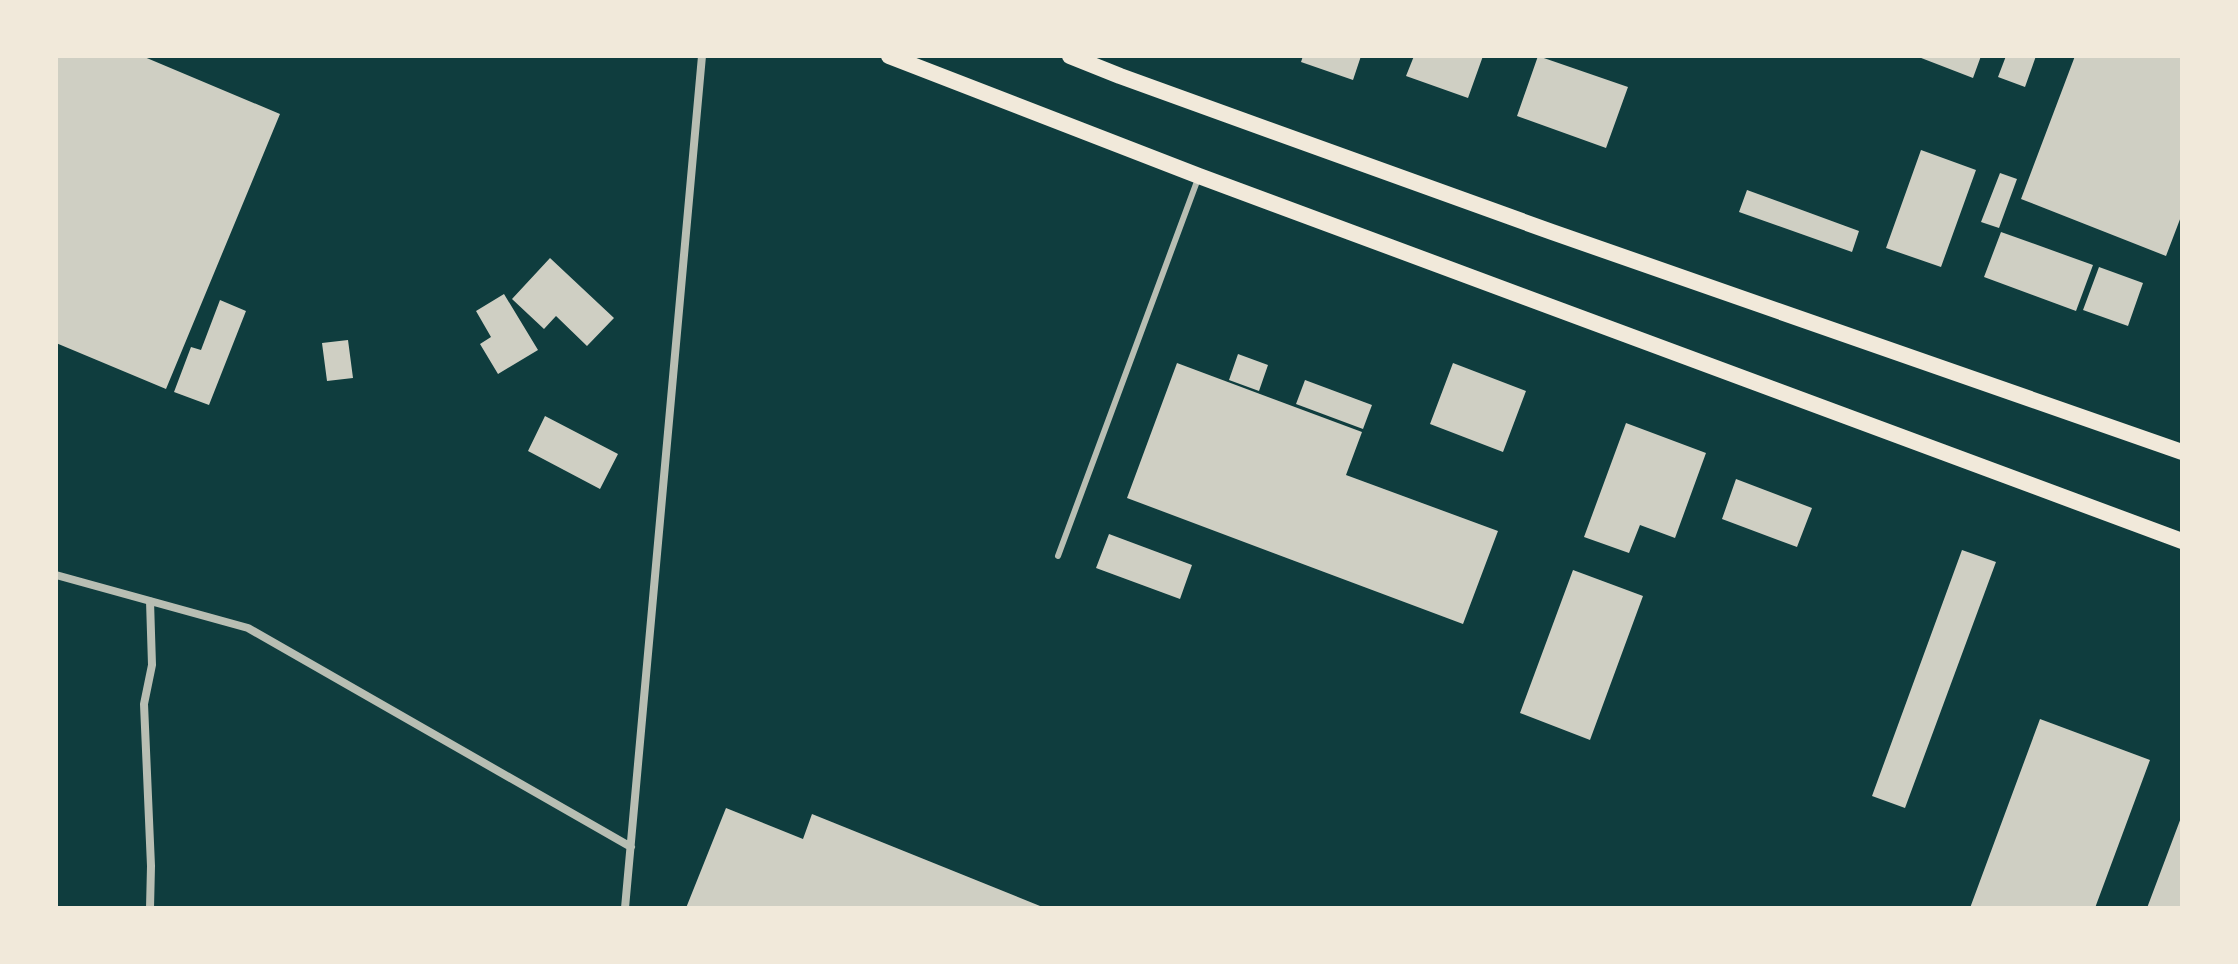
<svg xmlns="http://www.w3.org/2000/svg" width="2238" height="964" font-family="'Archivo Narrow',sans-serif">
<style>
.building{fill:#cfcfc3}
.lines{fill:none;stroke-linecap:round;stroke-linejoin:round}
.service{stroke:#b8beb3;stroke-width:6}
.minor{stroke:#b8beb3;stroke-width:8}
.secondary{stroke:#f1e9da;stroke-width:16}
</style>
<rect width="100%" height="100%" fill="#0f3d3e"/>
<path class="building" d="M56,56H142L280,114L166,389L56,343Z
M1303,56H1361L1353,80L1301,62Z
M1414,56H1483L1468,98L1406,76Z
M1538,56L1628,87L1606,148L1517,116Z
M1916,56H1981L1973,78Z
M2006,56H2036L2025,87L1998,77Z
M2075,56H2182V214L2166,256L2021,199Z
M1921,150L1976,170L1941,267L1886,248Z
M2000,173L2017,179L1999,228L1981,222Z
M1747,190L1859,231L1852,252L1739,212Z
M2001,232L2093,265L2076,311L1984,277Z
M550,258L614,318L587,346L556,316L544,329L512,299Z
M2099,267L2143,283L2128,326L2083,310Z
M504,294L538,350L498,374L480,344L491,337L476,311Z
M220,300L246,311L209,405L174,392L191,347L201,350Z
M348,340L353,378L327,381L322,343Z
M1238,354L1268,365L1259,391L1229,380Z
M1177,363L1362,432L1346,475L1498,531L1463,624L1127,498Z
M1453,363L1526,391L1503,452L1430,424Z
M1305,380L1372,405L1363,429L1296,404Z
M545,416L618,454L600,489L528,451Z
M1626,423L1706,453L1675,538L1640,525L1629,553L1584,537Z
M1736,479L1812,508L1797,547L1722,519Z
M1109,534L1192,565L1180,599L1096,568Z
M1962,550L1996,562L1905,808L1872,796Z
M1573,570L1643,596L1590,740L1520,713Z
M2040,719L2150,760L2095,908H1970Z
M726,808L803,839L812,814L1045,908H686Z
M2182,815V908H2147Z"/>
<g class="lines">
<path class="service" d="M1058,556L1199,176"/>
<path class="minor" d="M56,575L248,628L631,847
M150,601L152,665L144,704L151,866L150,908
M625,908L702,56"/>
<path class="secondary" d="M889,56L1199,176L2182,541
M1070,56L1120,76L1552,232L2182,452"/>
</g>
<rect width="2238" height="964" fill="none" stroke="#f1e9da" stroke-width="116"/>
</svg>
